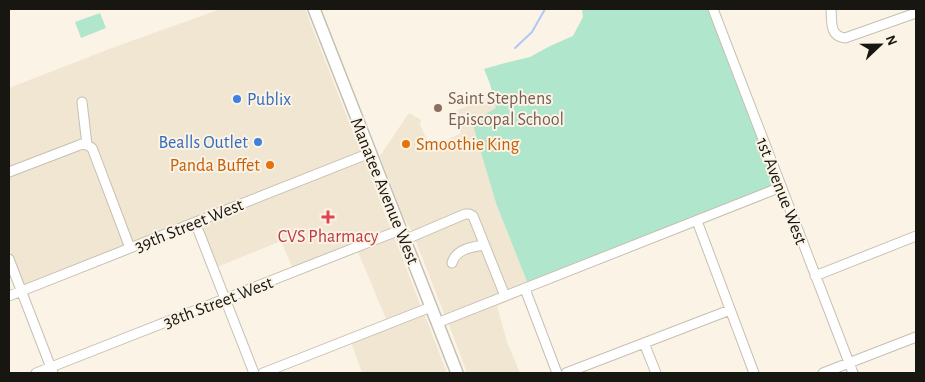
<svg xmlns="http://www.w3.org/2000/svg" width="925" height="382" font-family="'Alegreya Sans',sans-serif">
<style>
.built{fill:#f0e6d2}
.green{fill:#b0e6cb}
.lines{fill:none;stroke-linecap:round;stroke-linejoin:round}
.stream{stroke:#b1c7f5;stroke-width:2}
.minor-casing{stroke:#c6c0b3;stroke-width:11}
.major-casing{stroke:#c6c0b3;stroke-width:14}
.minor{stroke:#fff;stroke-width:9}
.major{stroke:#fff;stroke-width:11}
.shop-dot{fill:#3f7fe0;stroke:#faf3e6;stroke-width:2}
.education-dot{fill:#8d6e63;stroke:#faf3e6;stroke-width:2}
.food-dot{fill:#e8710a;stroke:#faf3e6;stroke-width:2}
.health-dot{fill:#e0444e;stroke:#faf3e6;stroke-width:2}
.labels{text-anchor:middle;stroke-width:4;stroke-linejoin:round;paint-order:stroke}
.education-label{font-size:18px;fill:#785e54;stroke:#faf3e6;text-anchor:start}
.shop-label{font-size:18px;fill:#366cbe;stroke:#faf3e6;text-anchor:start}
.food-label{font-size:18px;fill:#c56008;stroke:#faf3e6;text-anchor:start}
.street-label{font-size:18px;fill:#181611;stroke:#faf3e6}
.health-label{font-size:18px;fill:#be3a42;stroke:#faf3e6}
</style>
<rect width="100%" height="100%" fill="#faf3e6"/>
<path class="built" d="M221,9H305L361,153L132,244L90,142L85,98L79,99L83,141L9,169V88L112,48Z
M493,96L496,108L497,206L528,284L507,292L476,214L413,233L403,216L380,156L409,113L421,120L420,125L431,148L461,133L452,112Z
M82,148L89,150L125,247L24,287L9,249V176Z
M364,159L391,230L293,269L281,241L217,267L200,224Z
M466,217L470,218L480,242L456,250L450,256L447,265L454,267L460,255L482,248L501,295L445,316L415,239Z
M394,236L421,307L387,321L358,252L296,275Z
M522,293L523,295L497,306L507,342L520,373H467L448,322Z
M424,313L447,373H362L351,342Z"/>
<path class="green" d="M582,9H709L776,186L528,284L497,206L472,122L496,108L490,84L484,69L505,63L530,57L550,46L573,36L583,17Z
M100,13L106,28L81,38L75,22Z"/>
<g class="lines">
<path class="stream" d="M515,48L532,32L545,9"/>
<g class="minor-casing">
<path id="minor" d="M713,9L853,373
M831,9C832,21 829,36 845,38L913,14
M82,102L87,145
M87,145L92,148L94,153L130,248
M9,172L77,146L82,144L87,145
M697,221L754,373
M195,222L254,373
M404,240L465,214H469L473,216L505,296
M9,259L53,373
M452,263C456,249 472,247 484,245
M815,276L916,236
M525,289L557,373
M9,296L370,153
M437,323L781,187
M644,343L656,373
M36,373L400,230
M263,373L431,307
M566,373L730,310
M823,373L916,337"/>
</g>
<g class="major-casing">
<path id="major" d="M314,9L457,373"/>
</g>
<use href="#minor" class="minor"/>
<use href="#major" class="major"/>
</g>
<g class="shop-dot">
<circle cx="237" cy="99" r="5"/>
<circle cx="258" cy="142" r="5"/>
</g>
<circle class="education-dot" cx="438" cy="108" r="5"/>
<g class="food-dot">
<circle cx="406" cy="144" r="5"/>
<circle cx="270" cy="165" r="5"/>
</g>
<path class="health-dot" d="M325.5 209.5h5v5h5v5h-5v5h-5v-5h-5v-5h5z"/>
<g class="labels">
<g class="education-label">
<text x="448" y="104">Saint Stephens<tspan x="448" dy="21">Episcopal School</tspan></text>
</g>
<g class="shop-label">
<text x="247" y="105">Publix</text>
<text x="248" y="148" text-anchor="end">Bealls Outlet</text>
</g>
<g class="food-label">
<text x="416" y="150">Smoothie King</text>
<text x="260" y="171" text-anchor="end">Panda Buffet</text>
</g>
<g class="street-label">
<text transform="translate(385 191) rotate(68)" y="6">Manatee Avenue West</text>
<text transform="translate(782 191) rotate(69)" y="6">1st Avenue West</text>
<text transform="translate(189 225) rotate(-22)" y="6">39th Street West</text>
<text transform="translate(218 302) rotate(-21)" y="6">38th Street West</text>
</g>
<g class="health-label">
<text x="328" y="242">CVS Pharmacy</text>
</g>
</g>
<rect width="925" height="382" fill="none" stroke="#181611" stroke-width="20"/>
<g transform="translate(880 45) rotate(68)" stroke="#faf3e6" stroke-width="4" paint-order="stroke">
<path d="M0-4L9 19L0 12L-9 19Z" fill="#181611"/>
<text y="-8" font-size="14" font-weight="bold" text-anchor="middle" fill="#181611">N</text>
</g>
</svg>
